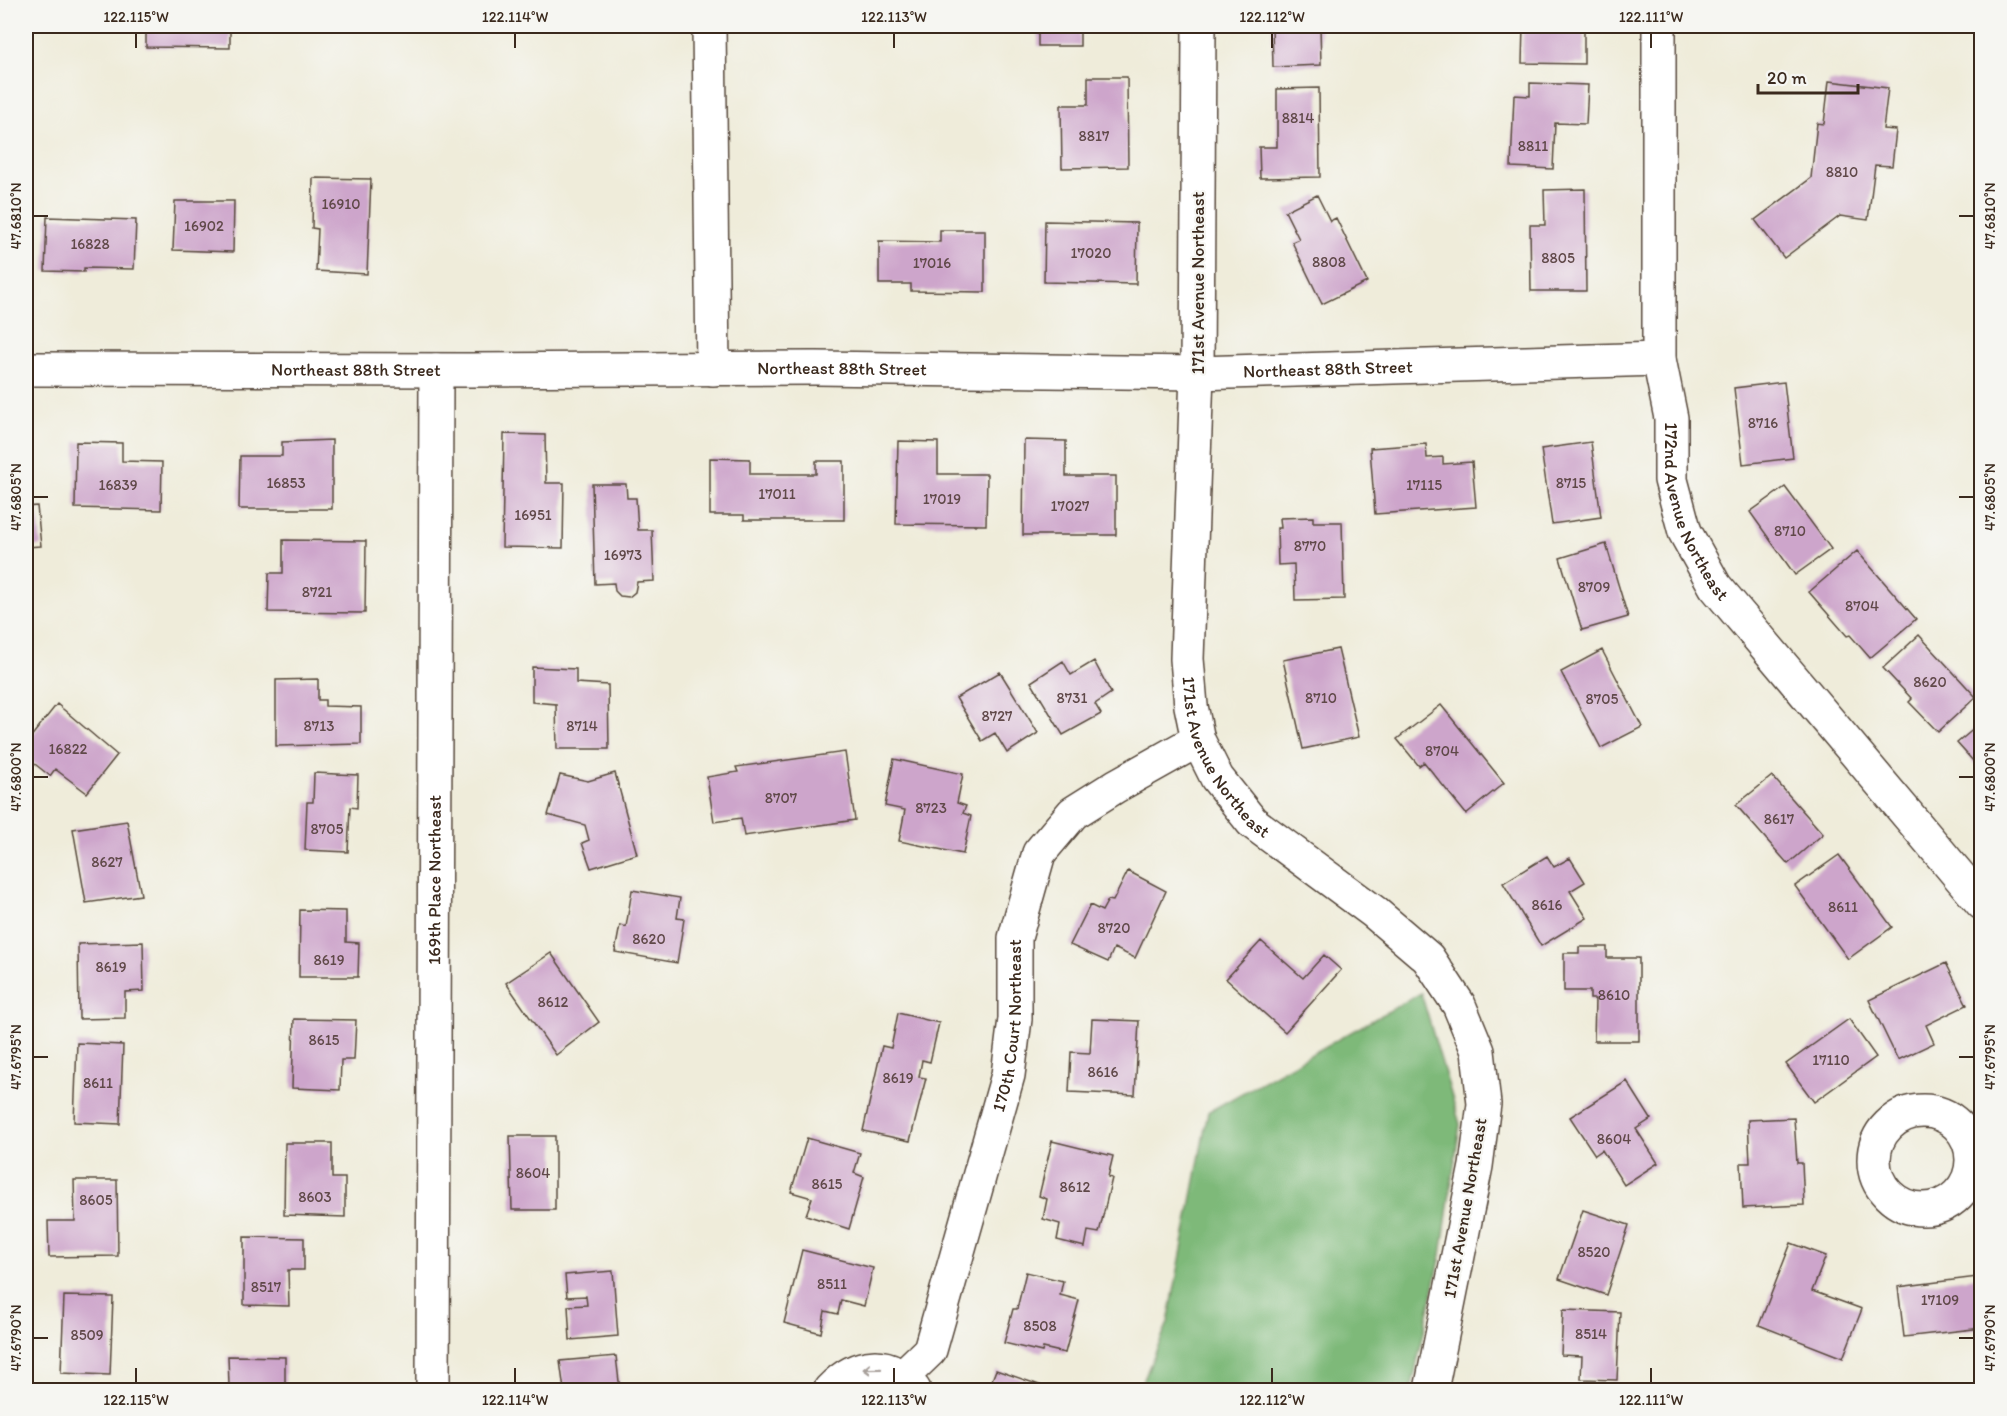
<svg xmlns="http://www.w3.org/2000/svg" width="2007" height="1416" font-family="Itim,sans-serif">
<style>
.forest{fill:#7eb979;stroke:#5c724c;stroke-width:1.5}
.building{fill:#cda5cb}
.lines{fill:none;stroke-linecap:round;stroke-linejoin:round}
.minor-casing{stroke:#56473a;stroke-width:36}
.minor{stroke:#fff;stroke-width:33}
.oneway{stroke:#a79f9a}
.ticks{fill:none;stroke:#3b2a1e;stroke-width:2}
.labels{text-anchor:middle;stroke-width:4.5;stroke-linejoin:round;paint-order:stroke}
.number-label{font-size:15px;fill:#604949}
.street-label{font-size:18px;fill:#3b2a1e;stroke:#f6f6f2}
.neatline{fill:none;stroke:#3b2a1e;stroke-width:2}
.ticks-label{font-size:15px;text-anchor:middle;fill:#3b2a1e}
</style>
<rect width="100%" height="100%" fill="#f6f6f2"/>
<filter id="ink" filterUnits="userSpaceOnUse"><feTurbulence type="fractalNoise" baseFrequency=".0167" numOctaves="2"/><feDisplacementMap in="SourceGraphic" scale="12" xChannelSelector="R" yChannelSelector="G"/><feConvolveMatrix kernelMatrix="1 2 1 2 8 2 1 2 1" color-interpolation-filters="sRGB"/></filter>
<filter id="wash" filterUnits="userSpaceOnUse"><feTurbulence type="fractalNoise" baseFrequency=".008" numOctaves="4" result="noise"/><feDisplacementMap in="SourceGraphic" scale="24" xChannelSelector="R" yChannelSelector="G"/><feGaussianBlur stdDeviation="1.35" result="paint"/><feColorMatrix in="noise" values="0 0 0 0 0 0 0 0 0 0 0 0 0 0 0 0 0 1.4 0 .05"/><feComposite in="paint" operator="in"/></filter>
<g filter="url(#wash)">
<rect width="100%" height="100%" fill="#efecda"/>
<path class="forest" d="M1421,993L1460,1124L1441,1255L1411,1390H1139L1168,1323L1208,1112Z"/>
<g id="blocks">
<path class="building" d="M146,26H230V48L146,47Z
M1038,26H1080V46H1038Z
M1272,26H1320L1321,65L1273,67Z
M1523,26H1584V64L1522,63Z
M1088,77H1127L1128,167L1062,168L1061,105H1088Z
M1829,81L1888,88L1883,129L1896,130L1892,166L1875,165L1868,220L1840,216L1784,258L1755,220L1811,178L1817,123L1824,124Z
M1530,83L1588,85L1586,124L1555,123L1553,169L1511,167L1514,95L1530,96Z
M1319,88L1320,177L1260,178L1259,147H1277V89Z
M313,178L371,179L367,274L316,271L318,229L312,228Z
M1585,189L1586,291H1531L1530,225H1545L1544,190Z
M1317,195L1330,221L1336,218L1367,282L1322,304L1292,242L1299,239L1285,211Z
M175,201H234L233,252L173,250Z
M47,217L136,220L134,269L84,268V272L45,271Z
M1045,221L1137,223L1136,284L1044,282Z
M940,230H985V292L911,291V284H879V241L940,242Z
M1784,382L1793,458L1743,464L1734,388Z
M504,434L545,435L546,483H564L563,548L502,547Z
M332,440V509H239L240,456H282V442Z
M1024,440L1066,441V476H1116V535H1023Z
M898,441L938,442V474H987L986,525L896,524Z
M76,442L122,443V461L162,462L161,510L75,508Z
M1591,442L1601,517L1552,524L1541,449Z
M1426,444L1427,458L1443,457V464L1472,462L1476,507L1375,514L1370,448Z
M710,458L750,459V474H816V461H844V520H744V515H710Z
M592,484H626L627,498H636L638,530H652L654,581L637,582L635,592L629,597L620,596L615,591L614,583L595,584Z
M1785,487L1831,549L1795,575L1750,512Z
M37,506L41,546L26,547V507Z
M1313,517V522H1342L1344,599L1295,600L1294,564L1278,565L1277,528H1281L1280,518Z
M283,540L366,541L365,613L268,612L269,573H283Z
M1606,544L1628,617L1582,630L1560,558Z
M1857,551L1916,619L1870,658L1850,635L1847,636L1809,592Z
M1919,635L1976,697L1938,732L1909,702L1912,699L1883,668Z
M1338,649L1359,737L1303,749L1283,660Z
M1602,650L1642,727L1601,748L1561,672Z
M1063,661L1071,675L1094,661L1111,693L1095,704L1101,714L1063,735L1031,682Z
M532,667L576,669V683L608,685L609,749H557L556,704L532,702Z
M1000,672L1038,733L1007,753L995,733L982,741L956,698Z
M318,679V700H325V706L361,707V744L276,746V680Z
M57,704L117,755L87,793L55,769L50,776L26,757V743Z
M1441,705L1504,783L1466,814L1424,762L1419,766L1397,739Z
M1982,722V771L1957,743Z
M845,752L855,820L744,836L741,818L714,822L707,777L738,772L736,767Z
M894,759L963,774L957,803L966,806L963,813L971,816L963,854L899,841L905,810L885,806Z
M314,773L358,775L357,808L350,807L348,852L305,850L307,802H313Z
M615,773L637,854L591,868L582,843L589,840L585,825L548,815L560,775L588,781Z
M1772,776L1823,834L1788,864L1736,805Z
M127,821L141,895L86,903L73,829Z
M1839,855L1892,927L1848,959L1795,886Z
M1547,856L1554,867L1570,858L1585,882L1570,891L1587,918L1541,946L1503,883Z
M1128,871L1166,891L1135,958L1114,948L1108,962L1070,945L1090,905L1102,911L1108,900L1113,901Z
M632,890L680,898L677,918L684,919L677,963L615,952L620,925L626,927Z
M300,910L346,911V942L359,943L358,977H299Z
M1261,941L1303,978L1324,955L1341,970L1285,1032L1226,979Z
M143,942L144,991L125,992V1018L79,1019L78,944Z
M1579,947H1607V958H1639V1041H1594L1595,999H1590V991H1564V953H1579Z
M551,953L599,1022L556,1055L506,983Z
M1946,963L1967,1005L1926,1025L1934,1043L1898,1060L1869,1000Z
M898,1013L939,1023L930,1062L922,1060L919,1077L926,1078L910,1141L863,1131L882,1046L891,1048Z
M294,1019L356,1020L354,1060H341L340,1090L292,1088Z
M1092,1019L1139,1021L1135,1095L1069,1092L1071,1052L1090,1053Z
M1849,1019L1876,1057L1814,1102L1786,1064Z
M77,1043L123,1045L120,1124L74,1122Z
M1627,1081L1651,1119L1636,1129L1658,1163L1624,1185L1602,1150L1595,1155L1570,1117Z
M1794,1118L1797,1163H1802L1804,1205L1743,1208L1741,1163H1750L1748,1120Z
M510,1136H555V1210H512Z
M807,1138L860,1153L854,1173L864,1177L849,1229L806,1215L812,1198L791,1192Z
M1052,1141L1113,1156L1108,1177L1112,1178L1099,1233L1088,1231L1085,1247L1057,1240L1060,1224L1043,1219L1047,1199L1039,1196Z
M285,1143H332V1178H345V1217L284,1215Z
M74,1180H117L118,1256L49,1257L48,1221H75Z
M1583,1210L1629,1225L1606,1295L1559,1279Z
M244,1237L304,1238V1270H288L289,1306L244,1305Z
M1791,1243L1826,1256L1812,1291L1862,1309L1843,1358L1759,1325Z
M802,1250L873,1268L864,1306L841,1300L838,1314L825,1311L821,1333L784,1323Z
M613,1271L618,1336L570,1340L568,1306L587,1305L586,1296L567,1297L565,1275Z
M1026,1272L1063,1281L1060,1295L1079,1300L1065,1353L1043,1348L1042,1352L1004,1343L1013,1309H1017Z
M1977,1277L1982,1328L1904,1337L1898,1287Z
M64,1296L113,1297L110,1375L61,1373Z
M1563,1310L1620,1312L1617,1380L1581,1379L1582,1356L1561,1355Z
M228,1356L285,1357V1390H214V1386L229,1385Z
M616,1356L620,1390H564L560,1361Z
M996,1370L1054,1390H988Z"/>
</g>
</g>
<g filter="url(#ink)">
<use href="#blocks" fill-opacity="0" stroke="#56473a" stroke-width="1.5"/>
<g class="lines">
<g class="minor-casing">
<g id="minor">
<path d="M709,26L713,369"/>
<path id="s1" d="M1199,26L1197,373L1187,659L1191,706L1198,740L1217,778L1252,822L1374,912L1428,958L1459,1005L1478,1051L1484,1104L1476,1166L1431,1390"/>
<path id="s2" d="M1659,26V359L1671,418V480L1685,532L1715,586L1982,903"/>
<path id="s3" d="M26,369L468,370L816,368L1197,373L1659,359"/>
<circle cx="1923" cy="1160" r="49"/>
<path id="s4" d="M902,1377L930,1350L1008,1075L1015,1019V938L1039,853L1073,813L1116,786L1198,740"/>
<path id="s5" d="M433,1390L436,370"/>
<path d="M830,1390C856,1362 890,1357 914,1390"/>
</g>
</g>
<use href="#minor" class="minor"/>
</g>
<defs><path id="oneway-shaft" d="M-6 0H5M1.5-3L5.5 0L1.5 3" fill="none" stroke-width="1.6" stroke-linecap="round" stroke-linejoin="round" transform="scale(1.5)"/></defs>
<use class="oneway" href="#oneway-shaft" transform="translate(872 1369) rotate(179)"/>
</g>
<path class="ticks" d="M136,33V48M515,33V48M894,33V48M1272,33V48M1651,33V48M33,216H48M1959,216H1974M33,497H48M1959,497H1974M33,777H48M1959,777H1974M33,1057H48M1959,1057H1974M33,1338H48M1959,1338H1974M136,1368V1383M515,1368V1383M894,1368V1383M1272,1368V1383M1651,1368V1383"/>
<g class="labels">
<g class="number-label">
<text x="1298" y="123">8814</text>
<text x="1094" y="141">8817</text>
<text x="1533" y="151">8811</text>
<text x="1842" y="177">8810</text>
<text x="341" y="209">16910</text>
<text x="204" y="231">16902</text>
<text x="90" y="249">16828</text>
<text x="1091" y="258">17020</text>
<text x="1558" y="263">8805</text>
<text x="1329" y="267">8808</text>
<text x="932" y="268">17016</text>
<text x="1763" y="428">8716</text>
<text x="286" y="488">16853</text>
<text x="1571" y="488">8715</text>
<text x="118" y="490">16839</text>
<text x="1424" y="490">17115</text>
<text x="777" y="499">17011</text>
<text x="942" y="504">17019</text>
<text x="1070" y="511">17027</text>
<text x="533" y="520">16951</text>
<text x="1790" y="536">8710</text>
<text x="1310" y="551">8770</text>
<text x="623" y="560">16973</text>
<text x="1594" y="592">8709</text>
<text x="317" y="597">8721</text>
<text x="1862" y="611">8704</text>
<text x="1930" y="687">8620</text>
<text x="1072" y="703">8731</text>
<text x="1321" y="703">8710</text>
<text x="1602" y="704">8705</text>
<text x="997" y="721">8727</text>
<text x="319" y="731">8713</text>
<text x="582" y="731">8714</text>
<text x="68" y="754">16822</text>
<text x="1442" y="756">8704</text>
<text x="781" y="803">8707</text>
<text x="931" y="813">8723</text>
<text x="1779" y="824">8617</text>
<text x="327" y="834">8705</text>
<text x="107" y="867">8627</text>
<text x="1547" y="910">8616</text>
<text x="1843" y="912">8611</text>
<text x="1114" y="933">8720</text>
<text x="649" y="944">8620</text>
<text x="329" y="965">8619</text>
<text x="111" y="972">8619</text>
<text x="1614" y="1000">8610</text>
<text x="553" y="1007">8612</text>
<text x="324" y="1045">8615</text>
<text x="1831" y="1065">17110</text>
<text x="1103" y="1077">8616</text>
<text x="898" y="1083">8619</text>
<text x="98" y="1088">8611</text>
<text x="1614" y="1144">8604</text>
<text x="533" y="1178">8604</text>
<text x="827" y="1189">8615</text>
<text x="1075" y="1192">8612</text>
<text x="315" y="1202">8603</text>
<text x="96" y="1205">8605</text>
<text x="1594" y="1257">8520</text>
<text x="832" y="1289">8511</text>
<text x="266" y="1292">8517</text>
<text x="1940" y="1305">17109</text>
<text x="1040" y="1331">8508</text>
<text x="1591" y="1339">8514</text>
<text x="87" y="1340">8509</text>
</g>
<g class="street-label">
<text transform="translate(1198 283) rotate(-90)" y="6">171st Avenue Northeast</text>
<text dy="6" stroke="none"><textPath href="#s3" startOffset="816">Northeast 88th Street</textPath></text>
<text dy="6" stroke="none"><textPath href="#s3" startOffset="1302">Northeast 88th Street</textPath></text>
<text dy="6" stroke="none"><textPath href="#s3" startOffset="330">Northeast 88th Street</textPath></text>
<text dy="6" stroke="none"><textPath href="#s2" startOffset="492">172nd Avenue Northeast</textPath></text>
<text dy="6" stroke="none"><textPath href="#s1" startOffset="742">171st Avenue Northeast</textPath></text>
<text dy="6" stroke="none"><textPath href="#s5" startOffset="510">169th Place Northeast</textPath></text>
<text dy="6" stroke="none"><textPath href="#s4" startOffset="374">170th Court Northeast</textPath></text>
<text transform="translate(1465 1208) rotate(-80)" y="6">171st Avenue Northeast</text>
</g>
</g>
<rect width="2007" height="1416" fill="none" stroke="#f6f6f2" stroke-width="66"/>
<path d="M1758 84v9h100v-9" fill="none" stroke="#3b2a1e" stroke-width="3"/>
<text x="1767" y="84" font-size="18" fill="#3b2a1e" stroke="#f6f6f2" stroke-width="4.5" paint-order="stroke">20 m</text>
<rect x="33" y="33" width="1941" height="1350" class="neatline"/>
<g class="ticks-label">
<text x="136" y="22">122.115°W</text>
<text x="515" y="22">122.114°W</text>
<text x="894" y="22">122.113°W</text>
<text x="1272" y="22">122.112°W</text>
<text x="1651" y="22">122.111°W</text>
<text transform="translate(16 216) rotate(-90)" y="5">47.6810°N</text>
<text transform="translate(1990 216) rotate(-90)" y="5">47.6810°N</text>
<text transform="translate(16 497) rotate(-90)" y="5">47.6805°N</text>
<text transform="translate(1990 497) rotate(-90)" y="5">47.6805°N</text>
<text transform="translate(16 777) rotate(-90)" y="5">47.6800°N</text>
<text transform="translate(1990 777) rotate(-90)" y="5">47.6800°N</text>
<text transform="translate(16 1057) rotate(-90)" y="5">47.6795°N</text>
<text transform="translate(1990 1057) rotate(-90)" y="5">47.6795°N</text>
<text transform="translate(16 1338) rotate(-90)" y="5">47.6790°N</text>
<text transform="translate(1990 1338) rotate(-90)" y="5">47.6790°N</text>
<text x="136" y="1405">122.115°W</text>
<text x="515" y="1405">122.114°W</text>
<text x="894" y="1405">122.113°W</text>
<text x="1272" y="1405">122.112°W</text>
<text x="1651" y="1405">122.111°W</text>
</g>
</svg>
